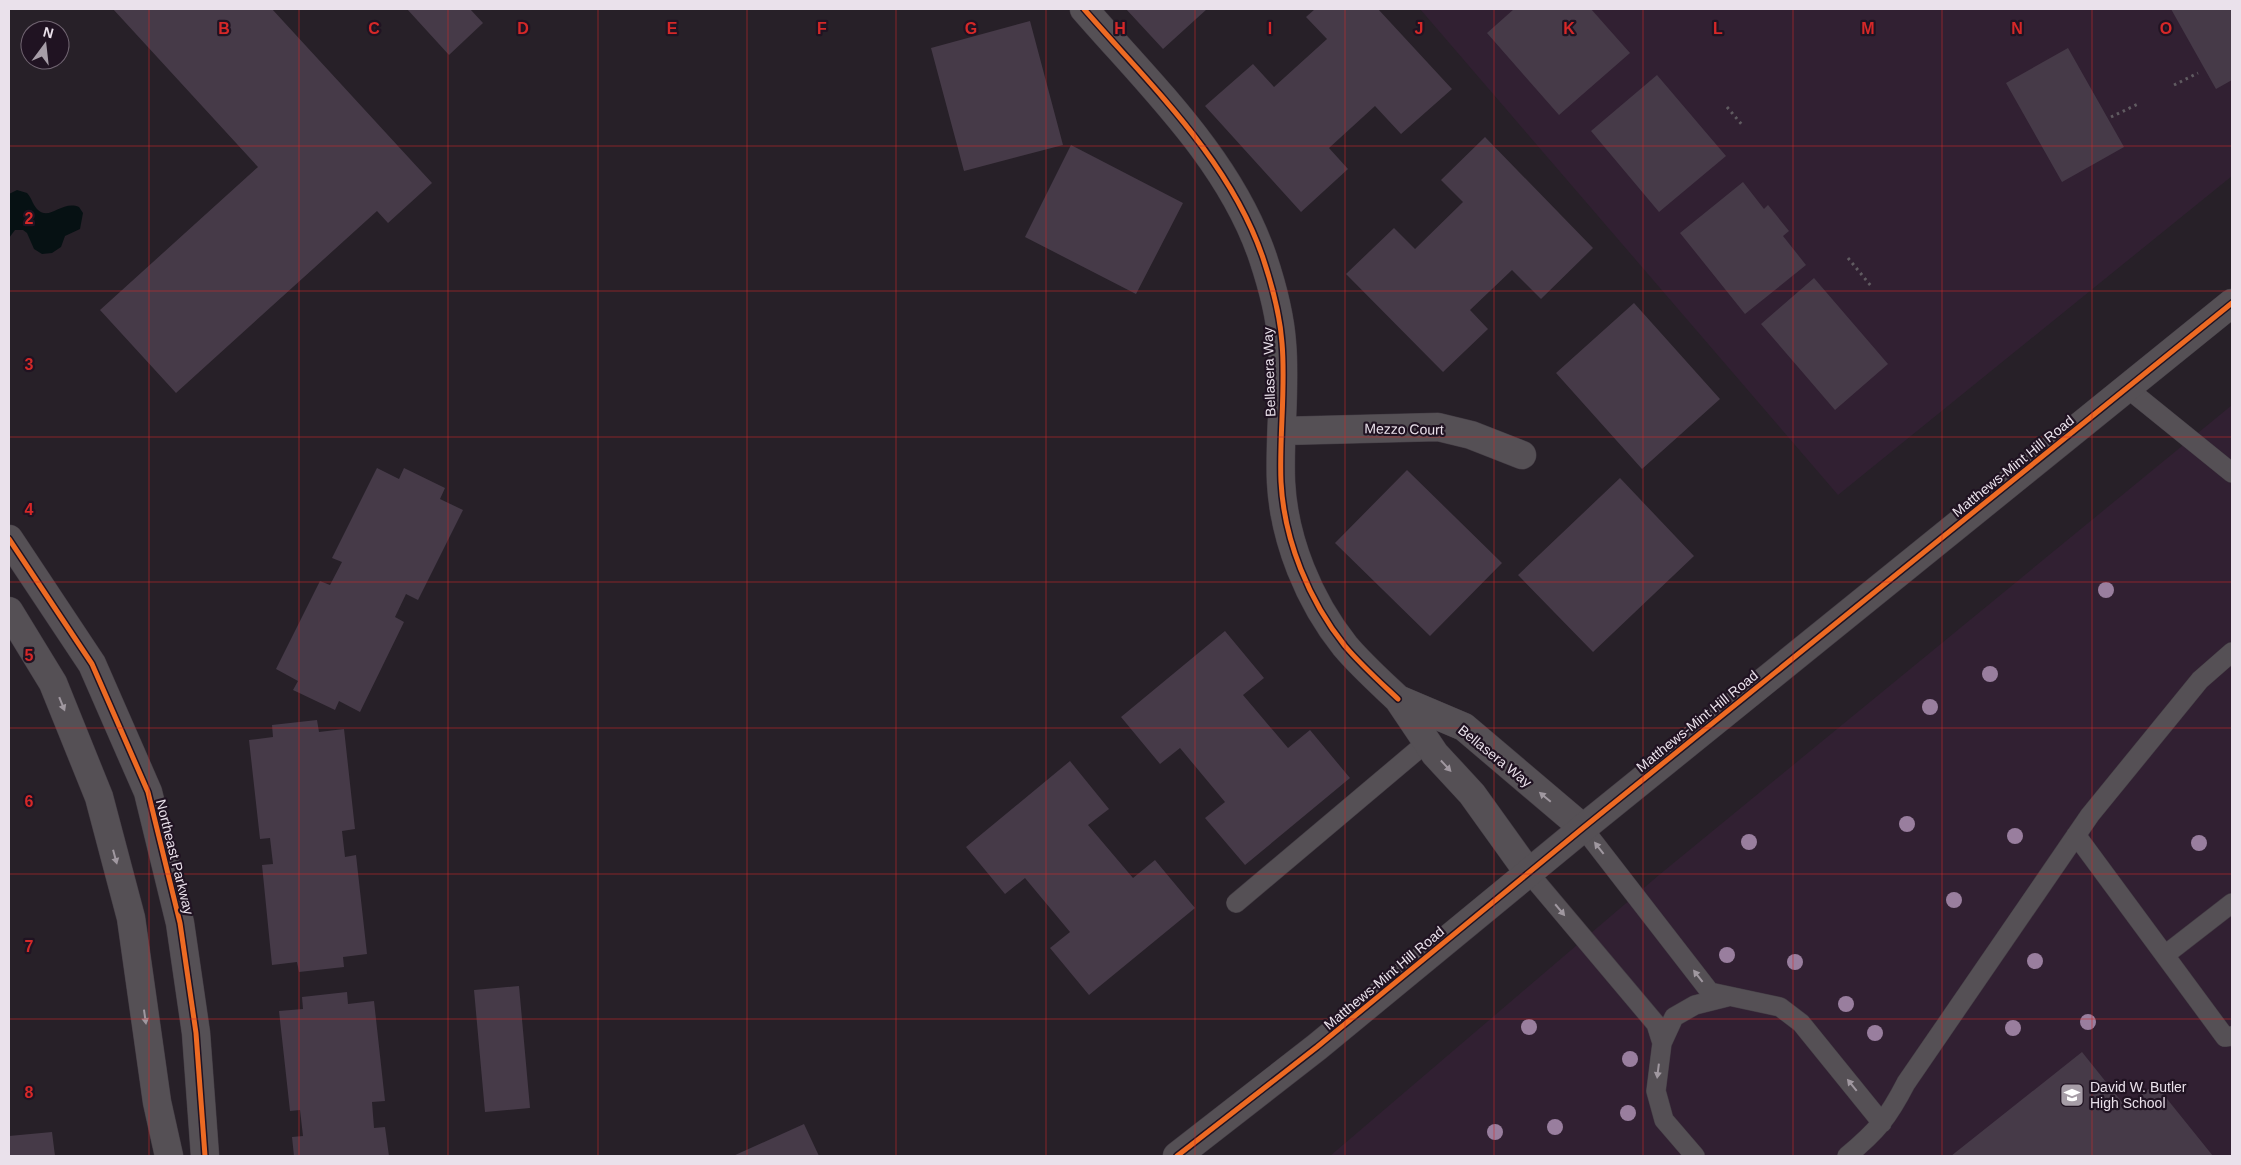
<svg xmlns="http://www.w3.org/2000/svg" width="2241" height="1165" font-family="Helvetica,sans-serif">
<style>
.built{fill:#312032}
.water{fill:#061113}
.building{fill:#463a48}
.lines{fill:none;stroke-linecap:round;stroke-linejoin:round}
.service-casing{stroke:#443d45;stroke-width:20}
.minor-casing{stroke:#443d45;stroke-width:29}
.tertiary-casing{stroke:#443d45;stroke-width:29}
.path{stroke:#605b61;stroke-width:3;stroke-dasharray:2.5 4;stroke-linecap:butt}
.service{stroke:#555055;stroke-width:19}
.minor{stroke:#555055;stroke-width:28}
.tertiary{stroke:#555055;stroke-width:28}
.cycleway-casing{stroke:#201322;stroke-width:8}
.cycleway{stroke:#ed6a23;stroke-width:5}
.tree{fill:#997e9e}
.oneway{fill:#a098a0}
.grid{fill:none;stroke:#d62828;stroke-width:1;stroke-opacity:0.55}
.labels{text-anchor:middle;stroke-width:4.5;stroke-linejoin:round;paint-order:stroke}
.street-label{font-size:14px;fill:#eae1eb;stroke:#201322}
.poi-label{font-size:14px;fill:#eae1eb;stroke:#201322;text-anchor:start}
.grid-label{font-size:16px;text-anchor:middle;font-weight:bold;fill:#d62828;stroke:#201322;stroke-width:4.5;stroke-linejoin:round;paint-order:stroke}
</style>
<rect width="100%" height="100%" fill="#272028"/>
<path class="built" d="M1420,9H2232V176L1838,495Z
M2232,405V1156H1330L1659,875Z"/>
<path class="water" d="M17,190L27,193C32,198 33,206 38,210C50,221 62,200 79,207L83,213L80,229L65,236L61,247L52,253L42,254L34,249L27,233L23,230H15L9,238V194Z"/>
<path class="building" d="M113,9H272L432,183L388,223L377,211L176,393L100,310L258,167Z
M407,9H470L483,23L449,55Z
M1126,9H1207L1163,49Z
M1315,9H1378L1452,89L1401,134L1375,106L1329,148L1348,169L1301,212L1205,106L1253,64L1274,87L1327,39L1306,17Z
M1514,9H1591L1630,53L1559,115L1487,33Z
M2171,9H2232V80L2216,89Z
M1030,21L1063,145L964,171L931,48Z
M2068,48L2124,147L2062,182L2006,83Z
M1657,75L1726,156L1659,212L1591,131Z
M1485,137L1593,248L1541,299L1512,270L1470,310L1488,329L1443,372L1346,274L1394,228L1415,249L1463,202L1441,180Z
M1071,145L1183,203L1136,294L1025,237Z
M1743,182L1764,209L1768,205L1789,231L1783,236L1806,265L1745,314L1680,233Z
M1814,278L1888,364L1835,410L1761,324Z
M1634,303L1720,399L1642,469L1556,373Z
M377,468L399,479L404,468L445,488L440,499L463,510L418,600L406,594L395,617L404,622L360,712L339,701L335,710L293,690L298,681L276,669L320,581L330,585L342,562L332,558Z
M1407,470L1502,563L1430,636L1335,543Z
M1620,478L1694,556L1593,652L1518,575Z
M1225,631L1264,678L1243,695L1288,748L1310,730L1350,778L1245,865L1205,818L1225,802L1180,748L1160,764L1121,717Z
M317,720L319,732L344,729L355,829L342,831L345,857L356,855L367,954L343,957L344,967L299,972L297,962L272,965L262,865L273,864L270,838L260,839L249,740L273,737L272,725Z
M1070,761L1109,809L1088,825L1133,878L1155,860L1195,908L1089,995L1050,948L1070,932L1025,878L1005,894L966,847Z
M519,986L530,1108L485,1112L474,990Z
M347,992L348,1004L374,1001L385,1101L372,1102L374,1128L385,1127L389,1156H294L292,1137L303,1136L300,1110L290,1111L279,1011L303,1009L302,997Z
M2082,1052L2126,1107L2155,1084L2213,1156H1951Z
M804,1124L819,1156H733Z
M52,1132L55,1156H9V1136Z"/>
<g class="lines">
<g class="service-casing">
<path id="service" d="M2127,388L2232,473
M1583,828L1710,992L1780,1007L1801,1023L1882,1123
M2076,835L2225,1037L2232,1036
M1528,872L1656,1024L1662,1043L1656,1091L1664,1120L1695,1156
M1236,903L1427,742
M2165,955L2232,903
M1662,1043L1674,1017L1695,1005L1727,997
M1847,1156C1877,1131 1888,1118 1906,1083L2090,815L2200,680L2232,652"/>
</g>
<g class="minor-casing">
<path id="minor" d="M1084,9C1150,85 1230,160 1263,258C1272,285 1280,315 1282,343C1286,389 1279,436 1281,482C1284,540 1309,601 1345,646C1361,665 1380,682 1398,699
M1282,431L1438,427L1471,435L1522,455
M9,539L92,664L148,792L180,923L196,1033L205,1156
M9,611L53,683L99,797L131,918L157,1102L169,1156
M1528,872L1472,794L1435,754L1398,699L1464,727L1583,828"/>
</g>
<g class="tertiary-casing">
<path id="tertiary" d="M1177,1156L1317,1047L1583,828L2232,303"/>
</g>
<path class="path" d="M2174,85L2198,73
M1727,107L1743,126
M2111,117L2138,104
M1848,258L1871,286"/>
<use href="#service" class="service"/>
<use href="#minor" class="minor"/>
<use href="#tertiary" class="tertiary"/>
<g class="cycleway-casing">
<path id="cycleway" d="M1084,9C1150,85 1230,160 1263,258C1272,285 1280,315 1282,343C1286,389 1279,436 1281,482C1284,540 1309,601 1345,646C1361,665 1380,682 1398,699
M9,539L92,664L148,792L180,923L196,1033L205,1156
M1177,1156L1317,1047L1583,828L2232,303"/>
</g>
<use href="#cycleway" class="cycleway"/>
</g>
<g class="tree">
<circle cx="2106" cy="590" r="8"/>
<circle cx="1990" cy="674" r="8"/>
<circle cx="1930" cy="707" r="8"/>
<circle cx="1907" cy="824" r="8"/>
<circle cx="2015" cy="836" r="8"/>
<circle cx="1749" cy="842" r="8"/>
<circle cx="2199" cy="843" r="8"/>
<circle cx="1954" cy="900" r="8"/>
<circle cx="1727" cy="955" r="8"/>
<circle cx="2035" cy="961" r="8"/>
<circle cx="1795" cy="962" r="8"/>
<circle cx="1846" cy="1004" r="8"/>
<circle cx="2088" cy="1022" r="8"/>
<circle cx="1529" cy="1027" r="8"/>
<circle cx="2013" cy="1028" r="8"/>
<circle cx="1875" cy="1033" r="8"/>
<circle cx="1630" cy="1059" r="8"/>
<circle cx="1628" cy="1113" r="8"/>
<circle cx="1555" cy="1127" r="8"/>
<circle cx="1495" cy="1132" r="8"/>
</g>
<defs><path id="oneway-solid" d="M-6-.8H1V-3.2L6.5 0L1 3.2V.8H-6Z" transform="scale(1.25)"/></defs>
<g class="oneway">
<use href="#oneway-solid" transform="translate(62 704) rotate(68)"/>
<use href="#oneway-solid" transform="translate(1446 766) rotate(47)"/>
<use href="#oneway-solid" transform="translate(1545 797) rotate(-140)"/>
<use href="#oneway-solid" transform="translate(1599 848) rotate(-128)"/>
<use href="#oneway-solid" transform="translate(115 857) rotate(75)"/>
<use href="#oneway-solid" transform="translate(1560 910) rotate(50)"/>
<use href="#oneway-solid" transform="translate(1698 976) rotate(-128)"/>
<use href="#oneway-solid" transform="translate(145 1017) rotate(82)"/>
<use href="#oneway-solid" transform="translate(1658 1071) rotate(97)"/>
<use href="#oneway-solid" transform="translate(1852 1085) rotate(-129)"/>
</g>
<path class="grid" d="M149,9V1156M299,9V1156M448,9V1156M598,9V1156M747,9V1156M896,9V1156M1046,9V1156M1195,9V1156M1345,9V1156M1494,9V1156M1643,9V1156M1793,9V1156M1942,9V1156M2092,9V1156M9,146H2232M9,291H2232M9,437H2232M9,582H2232M9,728H2232M9,874H2232M9,1019H2232"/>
<defs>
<g id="school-square" transform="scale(1.25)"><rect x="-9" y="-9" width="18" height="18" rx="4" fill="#a69da7" stroke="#201322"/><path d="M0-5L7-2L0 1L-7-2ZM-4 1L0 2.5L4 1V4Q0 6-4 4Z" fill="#fff"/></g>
</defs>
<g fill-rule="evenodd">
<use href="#school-square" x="2072" y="1095"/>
</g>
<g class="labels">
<g class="street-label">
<text transform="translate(1269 372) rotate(-92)" y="5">Bellasera Way</text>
<text transform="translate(1404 429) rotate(1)" y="5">Mezzo Court</text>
<text transform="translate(2013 466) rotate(-39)" y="5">Matthews-Mint Hill Road</text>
<text transform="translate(1697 721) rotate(-39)" y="5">Matthews-Mint Hill Road</text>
<text transform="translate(1495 756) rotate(39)" y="5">Bellasera Way</text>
<text transform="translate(175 857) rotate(76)" y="5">Northeast Parkway</text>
<text transform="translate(1384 978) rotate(-40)" y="5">Matthews-Mint Hill Road</text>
</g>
<g class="poi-label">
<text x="2090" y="1092">David W. Butler<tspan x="2090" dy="16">High School</tspan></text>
</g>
</g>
<g class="grid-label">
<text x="224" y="34">B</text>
<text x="374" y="34">C</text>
<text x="523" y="34">D</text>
<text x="672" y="34">E</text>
<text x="822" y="34">F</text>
<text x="971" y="34">G</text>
<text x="1120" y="34">H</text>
<text x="1270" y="34">I</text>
<text x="1419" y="34">J</text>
<text x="1569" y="34">K</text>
<text x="1718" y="34">L</text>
<text x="1868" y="34">M</text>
<text x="2017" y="34">N</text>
<text x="2166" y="34">O</text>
<text x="29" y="224">2</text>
<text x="29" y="370">3</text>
<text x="29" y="515">4</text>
<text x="29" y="661">5</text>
<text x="29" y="807">6</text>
<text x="29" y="952">7</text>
<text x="29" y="1098">8</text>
</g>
<rect width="2241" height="1165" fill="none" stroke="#eae1eb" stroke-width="20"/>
<g transform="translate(45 45) rotate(15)"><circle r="24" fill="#201322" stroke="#716572"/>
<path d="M0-4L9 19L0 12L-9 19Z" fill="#a69da7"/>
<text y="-8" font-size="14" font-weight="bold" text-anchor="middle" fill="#eae1eb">N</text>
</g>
</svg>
